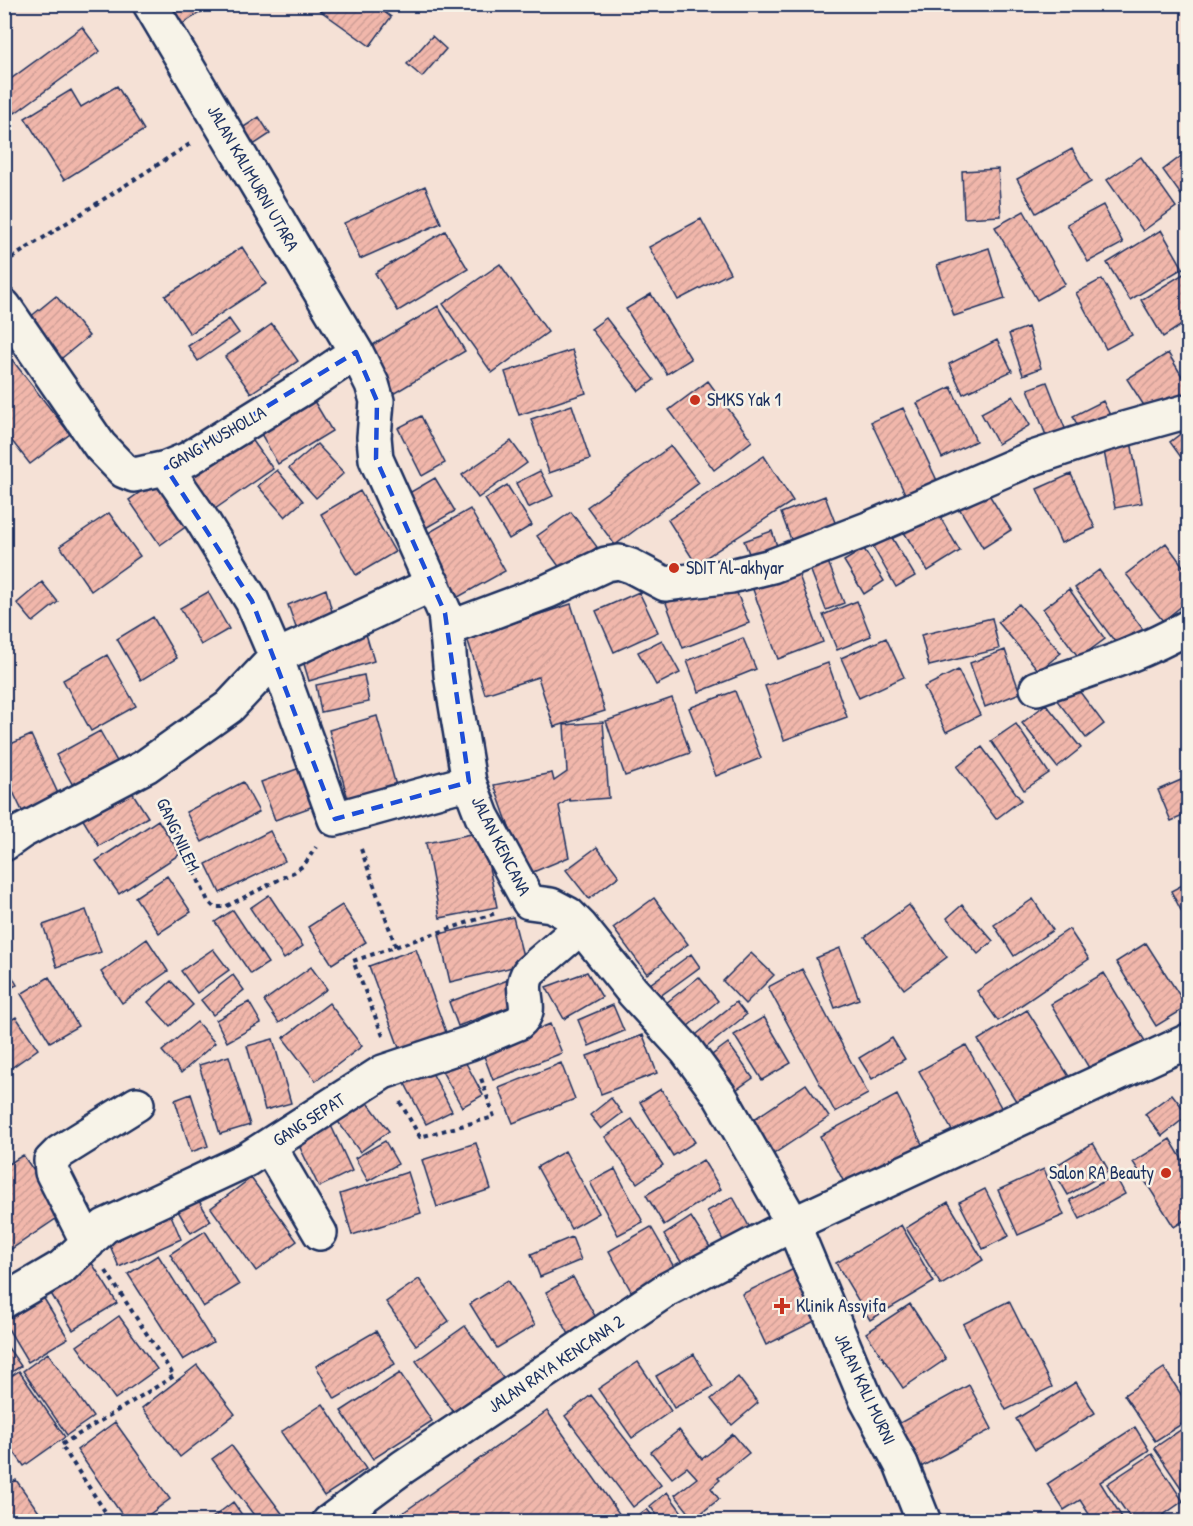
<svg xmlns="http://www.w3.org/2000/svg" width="1193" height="1526" font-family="'Patrick Hand',sans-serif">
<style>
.building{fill:url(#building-hatch);stroke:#1b2f5e;stroke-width:1.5}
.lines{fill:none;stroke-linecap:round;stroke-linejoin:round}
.minor-casing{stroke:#1b2f5e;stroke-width:38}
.path{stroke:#1b2f5e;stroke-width:4;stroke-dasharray:4.5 4.5;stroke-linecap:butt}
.minor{stroke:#f7f3e8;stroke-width:33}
.marked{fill:none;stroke:#1d4ed8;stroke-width:4.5;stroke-dasharray:12 8;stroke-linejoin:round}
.poi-dot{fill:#c8321e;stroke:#f7f3e8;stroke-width:2}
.labels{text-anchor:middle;stroke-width:5;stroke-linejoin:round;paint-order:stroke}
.street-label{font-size:18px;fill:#1b2f5e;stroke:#f7f3e8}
.poi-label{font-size:18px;fill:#1b2f5e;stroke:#f7f3e8;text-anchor:start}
</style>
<defs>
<pattern id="building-hatch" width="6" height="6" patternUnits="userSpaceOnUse" patternTransform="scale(1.5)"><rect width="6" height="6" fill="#f1b7ab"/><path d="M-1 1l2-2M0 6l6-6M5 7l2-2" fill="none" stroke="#ce9e96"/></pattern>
</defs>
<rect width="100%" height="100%" fill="#f5e1d6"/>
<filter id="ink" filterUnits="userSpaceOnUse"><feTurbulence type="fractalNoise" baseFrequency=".0167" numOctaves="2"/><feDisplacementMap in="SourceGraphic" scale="12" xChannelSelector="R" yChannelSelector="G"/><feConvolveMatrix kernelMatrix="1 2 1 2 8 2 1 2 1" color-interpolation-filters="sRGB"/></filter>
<g filter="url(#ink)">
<path class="building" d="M159,4H205L207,8L175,29Z
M311,4H373L391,17L370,46Z
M82,27L100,51L15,113L4,98V84Z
M432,36L446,49L422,77L407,64Z
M117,86L144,130L64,180L25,118L71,90L81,107Z
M259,117L270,134L244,151L233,134Z
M1072,149L1091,182L1036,213L1017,179Z
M1188,151V189L1181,195L1163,170Z
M1141,157L1176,207L1143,231L1107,180Z
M998,169L1001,216L964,218L962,171Z
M425,186L441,223L360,259L344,223Z
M1103,205L1123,243L1088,262L1067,224Z
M1024,211L1065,284L1037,300L995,227Z
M701,219L730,273L678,300L649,247Z
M1161,230L1183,268L1130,300L1107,263Z
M445,231L468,269L398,311L375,273Z
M242,247L266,284L190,334L165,296Z
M989,248L1005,299L954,316L937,265Z
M500,264L548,332L492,373L443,304Z
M1188,271V321L1163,337L1141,300Z
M1102,279L1132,335L1106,349L1076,293Z
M651,294L691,359L667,374L626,309Z
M56,296L89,336L57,362L24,322Z
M438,306L465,351L393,394L366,349Z
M606,318L654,380L639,391L591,329Z
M229,319L239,333L198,361L188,346Z
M272,324L298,361L251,393L225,357Z
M1028,327L1041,368L1023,375L1009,334Z
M997,340L1012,371L963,394L949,364Z
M572,350L586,393L519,415L505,372Z
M6,352L70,434L30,464L4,431Z
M1168,353L1188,386V391L1150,415L1127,379Z
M708,381L752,441L714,470L669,410Z
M1047,382L1066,431L1047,438L1028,389Z
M951,387L976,441L942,458L917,403Z
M308,391L332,431L278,464L255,423Z
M1013,396L1030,425L998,444L981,413Z
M1103,401L1114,423L1083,438L1073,416Z
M572,405L590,459L549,473L531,419Z
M903,408L940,487L909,502L871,422Z
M421,416L445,463L422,476L398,428Z
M1188,428V467L1170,442Z
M246,431L273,469L212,511L186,473Z
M511,441L527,463L478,498L462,475Z
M1131,441L1142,503L1115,508L1103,446Z
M317,444L344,473L316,498L289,468Z
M671,446L699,483L615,545L587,507Z
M764,456L793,501L696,564L668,520Z
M277,470L303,501L285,517L258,486Z
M540,471L553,496L528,508L516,483Z
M1071,474L1095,528L1061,543L1037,489Z
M163,476L194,521L160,545L129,500Z
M435,478L455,511L417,533L397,500Z
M507,485L532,525L509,539L485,499Z
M983,485L1011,530L983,548L956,503Z
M360,491L395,552L356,575L321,514Z
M825,496L836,525L792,542L781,513Z
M933,505L960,551L928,571L900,526Z
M470,509L505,571L451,601L416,540Z
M571,512L597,547L563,572L537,536Z
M109,513L140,556L91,591L60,546Z
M772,531L778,549L751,558L744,541Z
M891,536L915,576L896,587L873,547Z
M1166,543L1188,573V601L1163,621L1126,574Z
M864,549L884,581L864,594L844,561Z
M827,559L844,603L826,610L809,566Z
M796,567L823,642L778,659L751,584Z
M1099,570L1145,632L1121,650L1075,588Z
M731,578L749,623L683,648L666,603Z
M42,582L58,602L33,622L17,603Z
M326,589L334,619L299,636L288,605Z
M1069,589L1105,639L1079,658L1043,609Z
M208,592L229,629L201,645L180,608Z
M639,592L658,632L614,652L596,611Z
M857,601L871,636L837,650L823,615Z
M571,604L605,711L554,727L538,677L485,694L467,638Z
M1019,604L1061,653L1039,671L998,622Z
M153,617L177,658L141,680L117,639Z
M992,618L999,649L929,666L921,635Z
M366,634L374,661L309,681L301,654Z
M743,638L756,669L699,692L687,661Z
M886,638L904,677L859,698L841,658Z
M662,640L680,673L656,685L638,652Z
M1005,650L1020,693L985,707L970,663Z
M107,655L136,706L91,731L63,680Z
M828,663L847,717L784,740L765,686Z
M958,670L980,715L946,732L924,687Z
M364,675L369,702L321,712L316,685Z
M1071,680L1104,724L1086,738L1052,694Z
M735,691L761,758L716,776L689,708Z
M672,698L690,753L625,776L606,721Z
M1046,704L1081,748L1057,767L1022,723Z
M377,716L396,786L348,799L329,730Z
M603,722L609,798L570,801L569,799L559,806L569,857L526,875L494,785L552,773L554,781L567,772L564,725Z
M1016,724L1049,773L1024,790L991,741Z
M100,731L119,765L75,789L56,755Z
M31,735L61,800L25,817L4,773V747Z
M982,747L1021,800L996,819L957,767Z
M311,764L325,802L275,820L261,782Z
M1188,777V814L1171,821L1158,790Z
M243,782L259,812L202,842L186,812Z
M130,789L148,817L99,846L82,818Z
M158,820L180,854L119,894L96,861Z
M270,831L285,861L220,893L206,864Z
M482,832L497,907L440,918L426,843Z
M597,847L619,876L589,899L566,870Z
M167,876L191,912L159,933L135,897Z
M1188,882V924L1171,891Z
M269,895L303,946L284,959L250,908Z
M654,898L688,944L647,974L613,928Z
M1033,899L1053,930L1014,956L994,925Z
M342,905L366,942L332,964L308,927Z
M909,905L947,957L904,989L865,937Z
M962,905L993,941L978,954L947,918Z
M86,910L101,952L57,967L43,925Z
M233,910L268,963L251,974L215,922Z
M513,917L525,964L450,982L439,934Z
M1069,929L1089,959L998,1021L977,991Z
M147,939L168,971L122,1003L101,972Z
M1146,943L1187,1007L1156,1026L1116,962Z
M840,948L859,999L835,1008L816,958Z
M213,949L229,970L197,993L181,971Z
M416,949L447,1035L401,1053L369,966Z
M751,953L774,975L745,1004L723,981Z
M691,954L700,967L652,1002L642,990Z
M4,962L17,985L4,991Z
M311,967L327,989L279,1023L264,1001Z
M802,969L868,1094L835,1112L768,987Z
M587,972L602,997L564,1019L546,987Z
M1104,973L1145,1041L1092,1073L1051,1004Z
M233,975L244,990L213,1015L201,1000Z
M49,977L78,1026L50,1042L21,994Z
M699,977L718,1001L681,1032L661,1007Z
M513,978L522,1002L458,1026L449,1002Z
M171,981L193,1005L170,1026L148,1002Z
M249,1002L261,1023L227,1042L216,1020Z
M736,1002L746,1015L697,1055L686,1043Z
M329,1003L362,1046L316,1081L283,1038Z
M613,1005L624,1031L589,1046L578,1020Z
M1027,1010L1070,1078L1021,1109L978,1040Z
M16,1017L38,1049L4,1073V1024Z
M764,1017L791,1063L762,1080L734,1035Z
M197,1022L215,1043L181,1073L162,1051Z
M550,1024L562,1053L493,1080L482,1051Z
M643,1035L657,1073L601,1094L587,1056Z
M892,1038L905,1059L872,1079L859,1058Z
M273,1039L291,1103L265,1110L247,1046Z
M728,1043L753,1078L733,1092L708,1058Z
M966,1045L1002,1109L955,1136L919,1071Z
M460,1052L483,1095L462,1107L438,1064Z
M229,1056L250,1125L220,1134L199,1065Z
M427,1063L452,1111L426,1124L401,1076Z
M561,1063L575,1099L513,1123L499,1088Z
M806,1084L829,1117L769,1157L747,1124Z
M661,1089L695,1142L673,1156L640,1102Z
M360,1092L389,1131L360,1152L331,1112Z
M191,1094L208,1146L191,1152L175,1100Z
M1172,1094L1188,1115L1162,1136L1145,1114Z
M897,1095L925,1150L848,1190L820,1136Z
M611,1098L622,1113L601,1129L590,1115Z
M328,1119L352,1171L319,1187L294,1135Z
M632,1119L663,1165L637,1183L605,1137Z
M1170,1139L1188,1169V1218L1174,1227L1133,1162Z
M385,1141L398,1164L368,1181L355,1158Z
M476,1143L491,1189L437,1207L422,1160Z
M1093,1143L1109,1171L1068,1195L1052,1168Z
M565,1151L599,1213L571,1229L537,1167Z
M23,1155L63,1214L4,1254V1167Z
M703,1160L721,1189L664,1225L646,1195Z
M615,1169L643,1222L618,1235L590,1182Z
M1044,1169L1064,1215L1018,1235L998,1190Z
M408,1172L421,1213L352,1235L340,1194Z
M1115,1175L1125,1194L1080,1219L1070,1200Z
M251,1178L297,1241L256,1271L211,1208Z
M192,1189L211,1221L191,1233L172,1201Z
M985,1189L1009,1236L983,1249L959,1202Z
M733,1197L751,1230L725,1244L707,1211Z
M165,1201L181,1239L119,1267L103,1229Z
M948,1202L983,1260L941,1285L906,1228Z
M691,1217L710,1247L683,1265L664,1235Z
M901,1225L934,1282L870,1320L836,1263Z
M651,1227L674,1267L631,1291L609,1251Z
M205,1231L239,1285L203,1307L170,1254Z
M572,1237L581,1260L540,1277L531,1254Z
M158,1255L213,1342L183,1360L128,1274Z
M90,1260L117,1303L73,1330L47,1287Z
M798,1267L823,1317L766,1345L742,1294Z
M573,1277L599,1323L571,1338L546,1292Z
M419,1279L449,1321L416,1345L386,1302Z
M508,1280L535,1325L497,1348L470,1304Z
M40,1292L68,1338L28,1362L4,1322V1313Z
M1009,1301L1052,1387L1006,1410L963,1324Z
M910,1304L946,1359L903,1388L866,1333Z
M119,1316L157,1369L115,1399L77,1346Z
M465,1326L503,1378L455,1414L416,1361Z
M376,1331L395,1364L335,1399L316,1366Z
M4,1342L21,1366L4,1377Z
M48,1353L93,1417L67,1435L23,1371Z
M694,1354L713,1387L674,1408L656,1376Z
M638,1362L671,1411L632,1438L598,1389Z
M197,1365L235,1414L180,1457L142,1408Z
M1164,1368L1188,1405V1420L1155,1441L1124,1395Z
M19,1371L65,1437L24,1466L4,1438V1381Z
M400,1373L432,1421L373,1459L341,1411Z
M738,1377L758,1403L732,1425L711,1399Z
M1076,1382L1095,1413L1035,1450L1016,1419Z
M969,1385L992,1429L919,1468L896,1425Z
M591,1395L661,1485L633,1507L565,1416Z
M323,1404L366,1469L324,1496L281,1432Z
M547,1411L625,1522H400L397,1517Z
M115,1422L170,1499L139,1522H127L77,1450Z
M1188,1425V1498L1154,1448Z
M1135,1427L1149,1450L1100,1482L1125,1522H1094L1080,1500L1064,1510L1047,1484Z
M679,1430L702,1459L733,1434L749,1453L718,1478L720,1480L711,1488L719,1499L694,1519L675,1495L697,1478L687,1467L672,1478L651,1452Z
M231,1445L284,1516L277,1522H259L212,1459Z
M1152,1454L1183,1501L1153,1522H1133L1107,1484Z
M16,1480L46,1522H4V1487Z
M667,1492L689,1522H662L650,1506Z
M233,1502L247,1522H207Z
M647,1509L657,1522H637L634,1518Z
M1008,1512L1014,1522H993Z"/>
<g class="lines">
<g class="minor-casing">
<path id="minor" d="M150,4L356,352L372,384L377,401L374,437L376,459L445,613L451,675L469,782L482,816L529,902L551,905L568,914L581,927L633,992L686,1050L720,1096L793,1224L866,1399L901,1464L924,1522
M4,306L100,446L124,471L134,475L166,468L188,459L303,388L356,352
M166,468L202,520L252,601L276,657L335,819L469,782
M447,629L548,591L606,564L619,562L631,566L665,584L731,576L772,566L868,529L1030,459L1106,434L1188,411
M1037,688C1089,670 1141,654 1188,627
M4,844L21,832L146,766L229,707L276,657L433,584
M269,1146L320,1233
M88,1243L52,1172L51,1161L60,1152L137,1104
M4,1301L62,1267L105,1226L246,1160L383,1072L470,1043L518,1023C537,1008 516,992 529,972L581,927
M329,1522L403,1467L666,1290L793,1224L1188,1041"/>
</g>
<path class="path" d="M4,263L193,142
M160,798L208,901L214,907H225L294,872L304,865L316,847
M361,849L396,947
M383,1036L353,961L496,913
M400,1102L420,1137L494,1117L480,1075
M106,1271L174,1376L61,1445L112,1522"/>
<use href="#minor" class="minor"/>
</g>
</g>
<path class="marked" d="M356,352L377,401L376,459L445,613L469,782L335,819L252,601L166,468Z"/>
<g class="poi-dot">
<circle cx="695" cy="400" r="6"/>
<circle cx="674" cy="568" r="6"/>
<circle cx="1166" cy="1173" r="6"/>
<path d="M779 1297h6v6h6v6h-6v6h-6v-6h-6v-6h6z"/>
</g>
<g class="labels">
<g class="street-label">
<text transform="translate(253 178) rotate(60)" y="6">JALAN KALIMURNI UTARA</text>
<text transform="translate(217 438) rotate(-30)" y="6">GANG MUSHOLLA</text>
<text transform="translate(178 835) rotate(65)" y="6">GANG NILEM</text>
<text transform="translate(501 846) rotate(63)" y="6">JALAN KENCANA</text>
<text transform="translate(309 1120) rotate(-33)" y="6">GANG SEPAT</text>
<text transform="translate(556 1364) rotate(-34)" y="6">JALAN RAYA KENCANA 2</text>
<text transform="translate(865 1389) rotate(65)" y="6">JALAN KALI MURNI</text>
</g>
<g class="poi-label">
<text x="707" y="406">SMKS Yak 1</text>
<text x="686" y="574">SDIT Al-akhyar</text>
<text x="1154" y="1179" text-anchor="end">Salon RA Beauty</text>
<text x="796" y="1312">Klinik Assyifa</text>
</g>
</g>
<rect width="1193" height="1526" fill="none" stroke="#f7f3e8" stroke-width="24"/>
<rect x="12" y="12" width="1169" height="1502" fill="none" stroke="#1b2f5e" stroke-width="2" filter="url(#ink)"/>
</svg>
